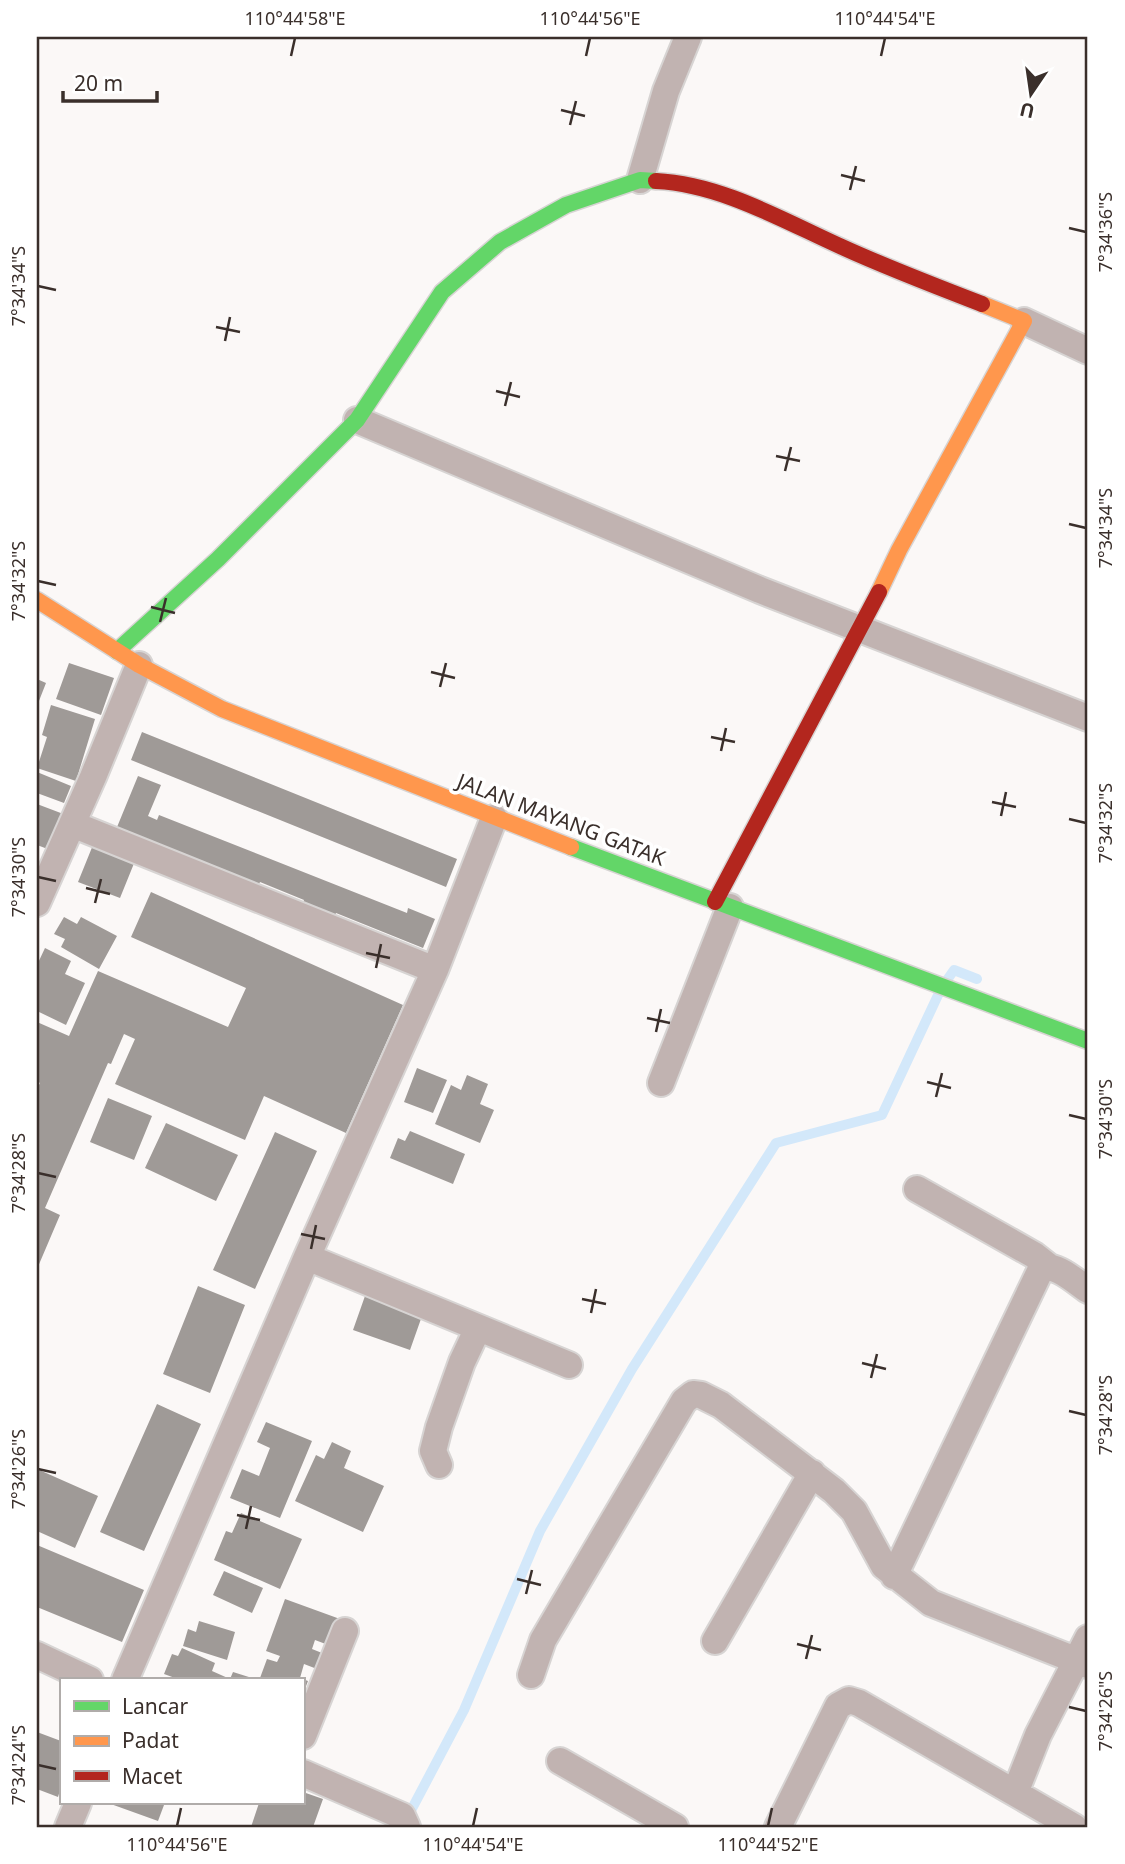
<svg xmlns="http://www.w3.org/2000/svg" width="1125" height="1864" font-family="'Noto Sans',sans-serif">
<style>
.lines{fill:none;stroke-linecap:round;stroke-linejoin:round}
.stream{stroke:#d3e8fa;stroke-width:10}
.building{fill:#9f9a97}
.street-casing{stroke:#d7d4d3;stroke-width:30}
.fast-casing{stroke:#d7d4d3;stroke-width:19}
.slow-casing{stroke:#d7d4d3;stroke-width:19}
.jam-casing{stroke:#d7d4d3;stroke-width:19}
.street{stroke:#c1b3b1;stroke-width:26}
.fast{stroke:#63d668;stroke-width:16}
.slow{stroke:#ff974d;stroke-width:16}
.jam{stroke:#b3261e;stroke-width:16}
.ticks{fill:none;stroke:#3a2f2b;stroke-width:2.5}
.labels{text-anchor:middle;stroke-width:7;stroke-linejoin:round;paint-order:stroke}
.street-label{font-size:21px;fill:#3a2f2b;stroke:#fff}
.neatline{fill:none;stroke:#3a2f2b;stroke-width:2.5}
.ticks-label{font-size:18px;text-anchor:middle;fill:#3a2f2b}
</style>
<rect width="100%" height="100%" fill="#fbf8f7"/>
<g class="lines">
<path class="stream" d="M947,980L954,970L977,979
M406,1820L464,1710L540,1531L632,1369L776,1143L882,1115L939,993"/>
</g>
<path class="building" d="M69,663L114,678L101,715L56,699Z
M37,679L46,683L37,706Z
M51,705L95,719L76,781L37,768L47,737L42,735Z
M142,732L457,859L446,887L131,760Z
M37,772L71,786L64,803L37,793Z
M138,776L161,785L148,816L157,820L159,815L407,913L408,908L435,919L423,948L336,913L333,921L301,908L304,900L260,882L256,891L229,880L232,874L195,859L194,864L115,832Z
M37,804L66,815L53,851L37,845Z
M95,840L137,856L120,898L78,882Z
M151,892L403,1005L346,1133L264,1096L245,1140L115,1084L135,1039L124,1034L111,1064L108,1063L45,1208L60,1215L37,1269V1089L40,1083L37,1081V1022L69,1036L98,971L228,1027L246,988L131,937Z
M64,917L77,924L81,917L117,936L99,969L61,947L65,939L54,934Z
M45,948L71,961L65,974L85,983L66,1025L37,1011V965Z
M417,1068L447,1080L433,1113L404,1102Z
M467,1075L488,1084L480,1104L494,1110L480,1143L435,1124L451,1085L461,1090Z
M108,1098L152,1116L134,1160L90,1142Z
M166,1123L238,1155L216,1201L145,1168Z
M410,1131L465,1154L453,1184L390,1158L398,1138L405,1141Z
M275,1132L317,1151L255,1289L213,1270Z
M198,1286L245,1305L210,1393L163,1374Z
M365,1296L422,1316L410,1350L353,1330Z
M157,1404L201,1424L144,1551L100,1532Z
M266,1422L312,1441L280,1518L230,1498L242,1469L259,1476L270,1448L257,1442Z
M332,1442L351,1451L344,1468L384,1486L363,1532L295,1501L316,1455L324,1459Z
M37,1469L98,1496L75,1548L37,1531Z
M241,1513L302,1539L280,1589L214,1560L226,1531L232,1533Z
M37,1545L144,1590L122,1642L37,1607Z
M224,1571L263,1588L252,1613L213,1595Z
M285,1599L340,1619L331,1646L315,1640L312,1649L322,1653L317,1669L304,1664L300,1678L308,1681L303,1694V1680H267L260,1678L267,1659L277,1662L280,1656L266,1651Z
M199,1621L235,1632L227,1660L183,1646L188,1629L196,1632Z
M182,1648L215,1663L212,1671L230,1679L233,1672L258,1680H174L175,1678L164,1674L172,1654L178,1656Z
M37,1732L61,1741V1787L58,1797L37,1789Z
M303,1792L323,1799L313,1827H251L259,1803H303Z
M108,1803H157L164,1805L158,1821Z"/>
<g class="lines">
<g class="street-casing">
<path id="street" d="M640,180L666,91L688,37
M1024,321L1088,351
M357,420L760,590L1088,718
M72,824L435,970
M37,903L93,777L139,665
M661,1083L730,907
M917,1189L1034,1255L1048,1266
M307,1257L569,1365
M439,1465L433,1451L439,1427L462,1362L478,1328
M894,1576L1041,1269C1055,1262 1076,1282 1088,1290
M715,1641L812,1473
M37,1655L90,1680
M531,1675L543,1640L684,1401L693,1394L701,1395L721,1405L834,1491L854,1511L884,1566L931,1603L1088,1665
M125,1680L307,1257L435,970L494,818
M303,1736L345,1631
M560,1761L675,1827
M303,1773L402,1816L407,1827
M68,1827L78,1803
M778,1827L838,1706L849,1700L859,1703L1015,1793
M1074,1827L1015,1793L1038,1735L1088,1638"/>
</g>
<g class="fast-casing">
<path id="fast" d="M117,651L218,559L357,420L442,292L500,242L566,205L640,180L656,181
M571,847L1088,1041"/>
</g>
<g class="slow-casing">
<path id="slow" d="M879,592L899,550L1024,321L982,304
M37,600L139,665L222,709L571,847"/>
</g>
<g class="jam-casing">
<path id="jam" d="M656,181C721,184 784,221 842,247C888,268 935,286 982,304
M715,902L879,592"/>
</g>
<use href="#street" class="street"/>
<use href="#fast" class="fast"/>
<use href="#slow" class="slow"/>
<use href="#jam" class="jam"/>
</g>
<path class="ticks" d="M291,56L295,38M586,56L590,38M881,56L885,38M561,110L585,116M570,125L576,101M841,175L865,181M850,190L856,166M1069,228L1086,232M38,286L56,290M216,327L240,332M225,341L230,317M496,391L520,397M505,406L511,382M776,456L800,461M785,471L791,447M1069,524L1086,528M38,581L56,585M151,607L175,613M160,622L166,598M431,672L455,678M440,687L446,663M711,737L735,742M721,751L726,728M992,802L1016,807M1001,816L1006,792M1069,819L1086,823M38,877L56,881M86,888L110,894M95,903L101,879M366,953L390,958M376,968L381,944M647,1018L670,1023M656,1032L661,1009M927,1082L951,1088M936,1097L942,1073M1069,1115L1086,1119M38,1173L56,1177M301,1234L325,1239M311,1249L316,1225M582,1299L606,1304M591,1313L596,1289M862,1363L886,1369M871,1378L877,1354M1069,1411L1086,1415M38,1469L56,1473M237,1515L260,1520M246,1529L251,1506M517,1579L541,1585M526,1594L532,1570M797,1644L821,1650M806,1659L812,1635M1069,1707L1086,1711M38,1765L56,1769M177,1826L181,1808M473,1826L477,1808M768,1826L772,1808"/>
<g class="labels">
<g class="street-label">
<text transform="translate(561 820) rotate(21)" y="7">JALAN MAYANG GATAK</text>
</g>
</g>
<rect width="1125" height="1864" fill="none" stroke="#ffffff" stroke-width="77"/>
<rect x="60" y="1678" width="245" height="126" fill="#ffffff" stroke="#b0acaa" stroke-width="2"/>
<rect x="74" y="1701" width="35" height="10" fill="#63d668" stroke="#b0acaa" stroke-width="2"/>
<text x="122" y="1714" font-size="21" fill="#3a2f2b">Lancar</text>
<rect x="74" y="1736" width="35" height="10" fill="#ff974d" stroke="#b0acaa" stroke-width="2"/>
<text x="122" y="1748" font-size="21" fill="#3a2f2b">Padat</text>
<rect x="74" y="1771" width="35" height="10" fill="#b3261e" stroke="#b0acaa" stroke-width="2"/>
<text x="122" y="1784" font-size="21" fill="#3a2f2b">Macet</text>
<g transform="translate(1031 94) rotate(193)" stroke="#ffffff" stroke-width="5" paint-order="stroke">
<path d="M0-5L12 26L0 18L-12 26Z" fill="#3a2f2b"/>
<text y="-10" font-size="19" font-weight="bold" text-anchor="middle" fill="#3a2f2b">U</text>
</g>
<path d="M63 91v10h94v-10" fill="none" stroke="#3a2f2b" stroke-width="3.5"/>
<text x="74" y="91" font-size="21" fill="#3a2f2b" stroke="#ffffff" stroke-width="5" paint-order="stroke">20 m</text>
<rect x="38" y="38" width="1048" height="1788" class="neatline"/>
<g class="ticks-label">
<text x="295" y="25">110°44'58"E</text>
<text x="590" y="25">110°44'56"E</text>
<text x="885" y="25">110°44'54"E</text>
<text transform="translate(1106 232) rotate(-90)" y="6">7°34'36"S</text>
<text transform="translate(19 286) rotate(-90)" y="6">7°34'34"S</text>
<text transform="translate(1106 528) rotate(-90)" y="6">7°34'34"S</text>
<text transform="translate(19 581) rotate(-90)" y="6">7°34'32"S</text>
<text transform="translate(1106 823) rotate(-90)" y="6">7°34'32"S</text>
<text transform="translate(19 877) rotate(-90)" y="6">7°34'30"S</text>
<text transform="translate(1106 1119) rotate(-90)" y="6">7°34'30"S</text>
<text transform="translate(19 1173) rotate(-90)" y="6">7°34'28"S</text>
<text transform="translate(1106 1415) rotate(-90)" y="6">7°34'28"S</text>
<text transform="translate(19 1469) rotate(-90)" y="6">7°34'26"S</text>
<text transform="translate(1106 1711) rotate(-90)" y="6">7°34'26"S</text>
<text transform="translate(19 1765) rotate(-90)" y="6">7°34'24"S</text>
<text x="177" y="1851">110°44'56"E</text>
<text x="473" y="1851">110°44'54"E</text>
<text x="768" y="1851">110°44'52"E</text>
</g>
</svg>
